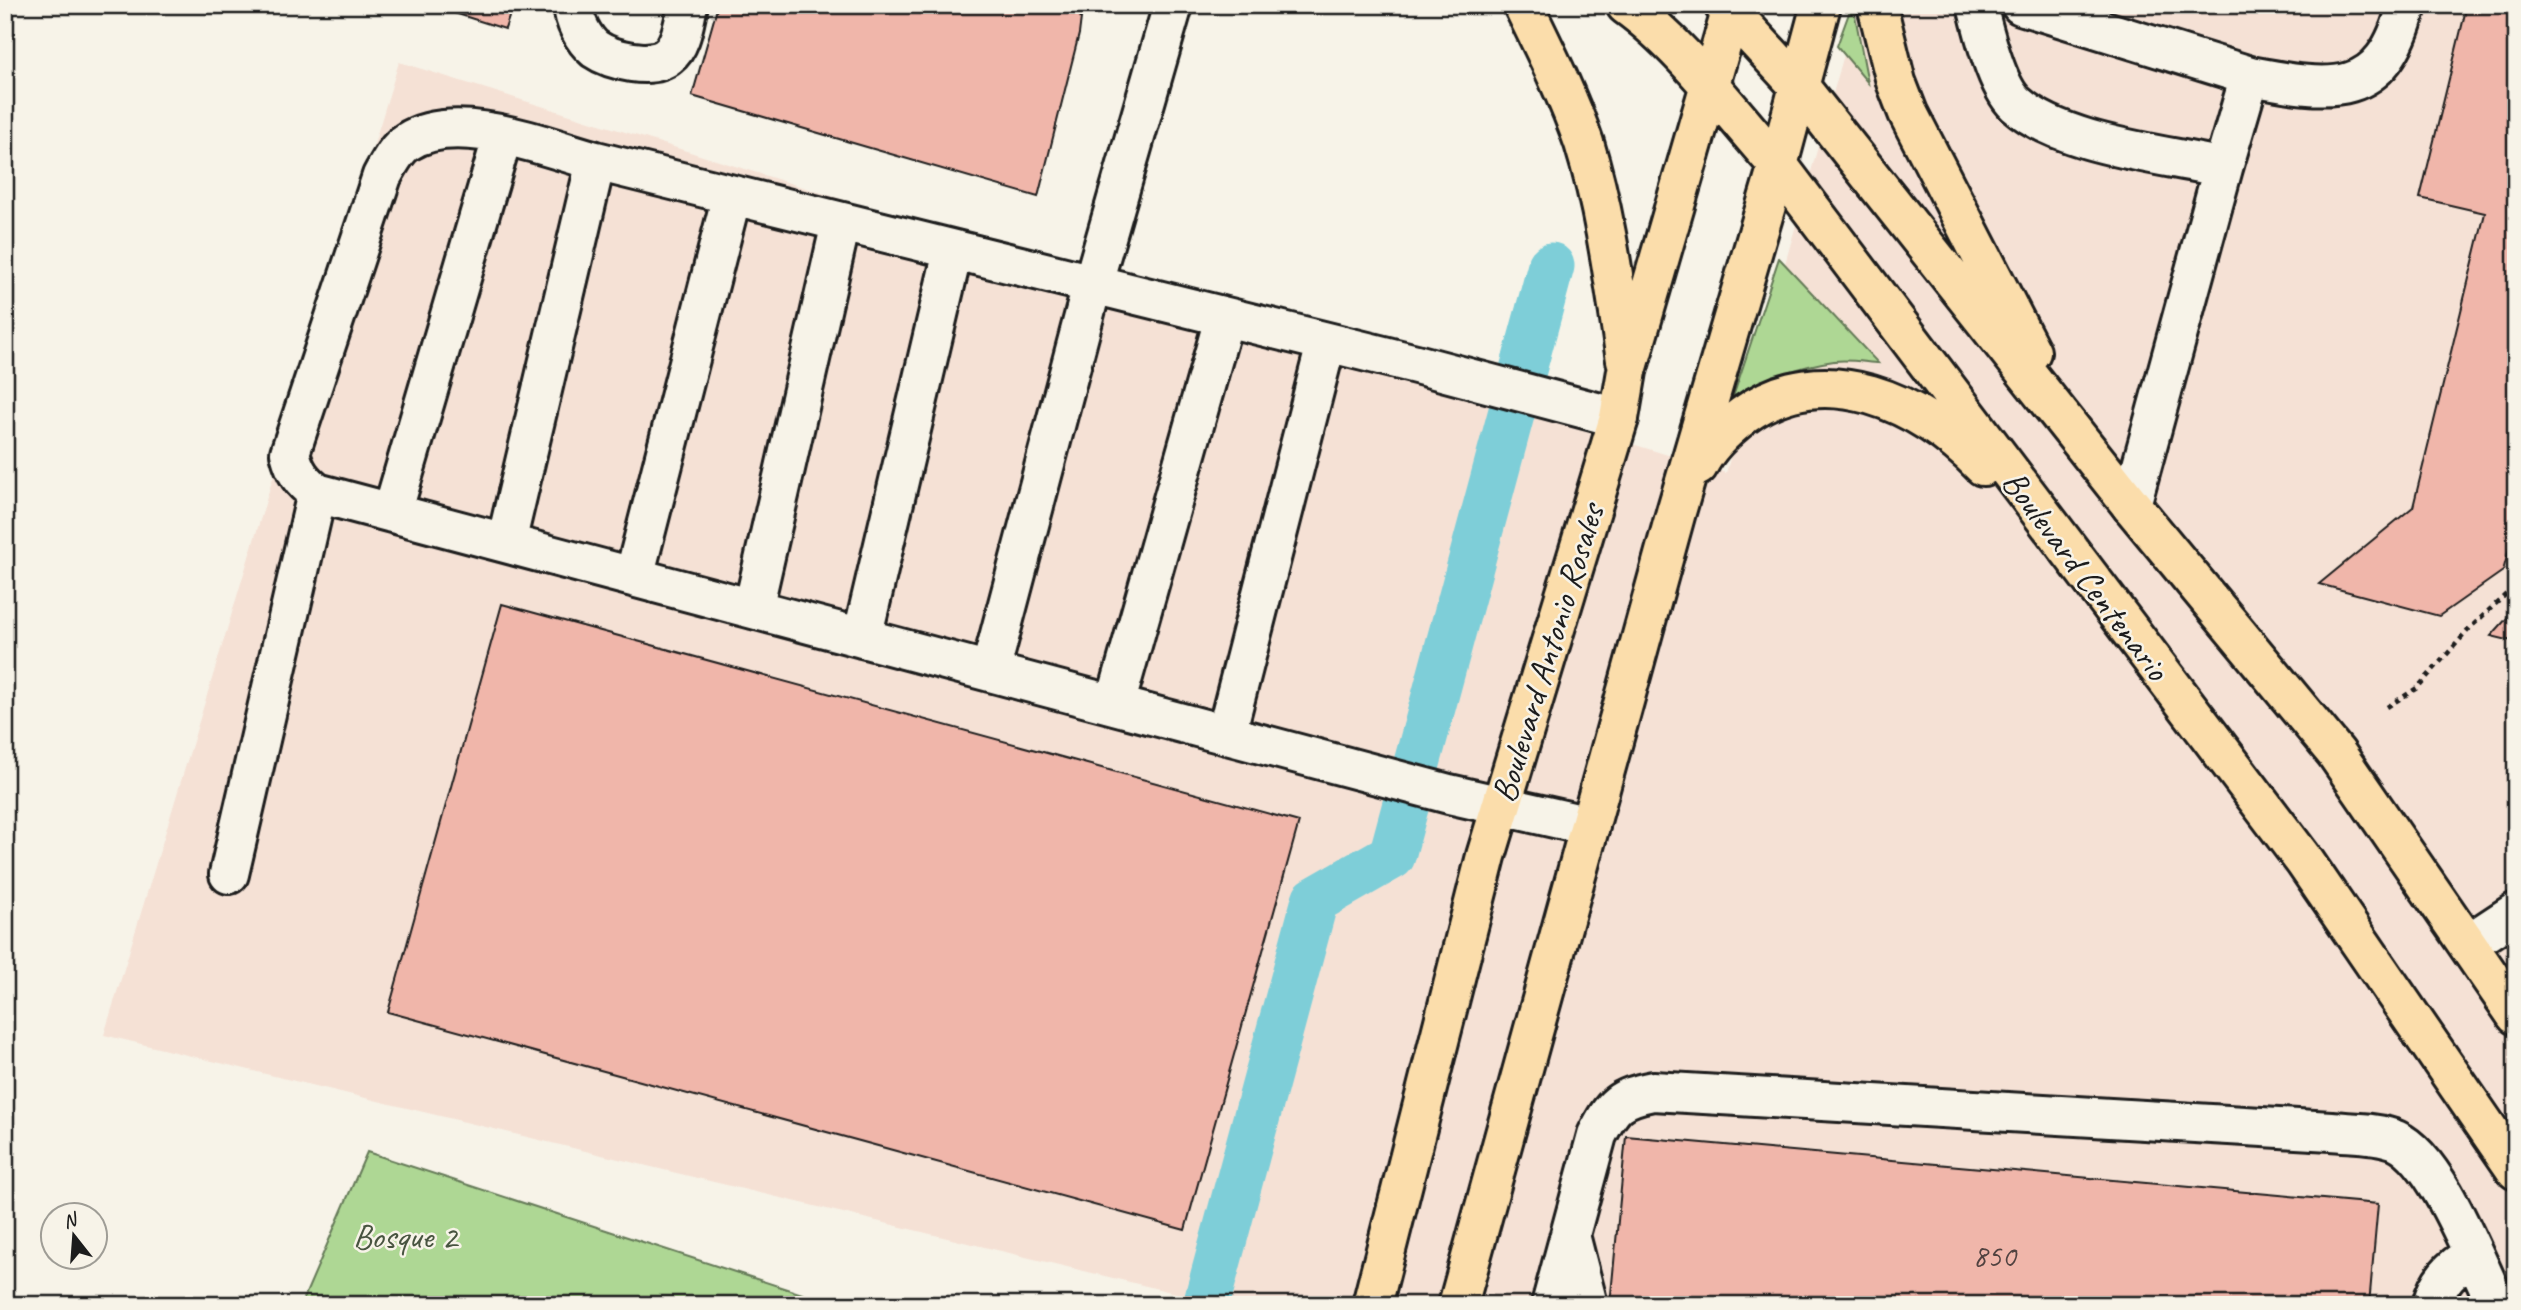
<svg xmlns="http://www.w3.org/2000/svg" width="2521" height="1310" font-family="Caveat,sans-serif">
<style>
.built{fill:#f5e1d5}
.green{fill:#aed794;stroke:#657a58;stroke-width:2}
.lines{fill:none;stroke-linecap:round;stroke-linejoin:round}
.canal{stroke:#7eced8;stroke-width:47}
.building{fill:#f0b6aa;stroke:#1c1c1c;stroke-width:2}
.minor-casing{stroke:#1c1c1c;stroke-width:44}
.major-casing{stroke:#1c1c1c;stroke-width:44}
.path{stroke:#1c1c1c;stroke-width:4.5;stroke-dasharray:5 5;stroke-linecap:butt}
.minor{stroke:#f7f3e8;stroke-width:38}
.major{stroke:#fbddab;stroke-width:38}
.labels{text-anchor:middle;stroke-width:5;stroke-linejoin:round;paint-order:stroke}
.number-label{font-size:32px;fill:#514240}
.street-label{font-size:35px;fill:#1c1c1c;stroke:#f7f3e8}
.park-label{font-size:35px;fill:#485440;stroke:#f7f3e8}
</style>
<rect width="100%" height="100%" fill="#f7f3e8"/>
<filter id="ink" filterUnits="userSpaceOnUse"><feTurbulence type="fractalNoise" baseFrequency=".0143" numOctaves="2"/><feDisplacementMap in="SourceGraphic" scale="14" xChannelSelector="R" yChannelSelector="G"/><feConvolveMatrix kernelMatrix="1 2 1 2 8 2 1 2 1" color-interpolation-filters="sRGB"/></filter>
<g filter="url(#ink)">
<path class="built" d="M1858,5H2516V1305H1225L104,1035L399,62L1726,473Z"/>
<path class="green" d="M1852,5H1853L1868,83L1837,46Z
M1779,258L1878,363C1864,362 1848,359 1834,361C1798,366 1761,380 1732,400Z
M367,1152L836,1305H301Z"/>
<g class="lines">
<path class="canal" d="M1206,1305L1315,900L1392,856L1551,266"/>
</g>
<path class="building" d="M429,5H513L505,29Z
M718,5H1074L1081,18L1079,34L1038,197L692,96Z
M2467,5H2516V524L2503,571L2439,616L2319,584L2413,507L2485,213L2420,198Z
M502,604L1299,822L1185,1230L388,1012Z
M2516,608V642L2491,636Z
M1626,1136L2378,1204L2369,1305H1610Z"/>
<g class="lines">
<g class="minor-casing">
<path id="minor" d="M573,5C574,21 583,39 595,49C611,60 652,70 668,56C682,45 684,21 688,5
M1977,5C1983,30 1997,87 2016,104C2062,145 2163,154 2223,168L2131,505
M2021,5L2250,76
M2223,168L2250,76C2331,91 2383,101 2407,5
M317,493C301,481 295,472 290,453L382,176C389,164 396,149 407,142C456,110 545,147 596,161L1416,364L1619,418
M392,513L503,135
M506,543L596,161
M634,577L732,195
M753,609L841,223
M862,638L953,251
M990,672L1092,286L1173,5
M1115,705L1224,319
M1226,734L1326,344
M229,874L317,493L1449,794L1590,826
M2469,943L2516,912
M1571,1239L1588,1305
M1551,1305L1597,1135C1613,1104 1619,1098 1653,1091L2331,1131C2351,1133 2378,1132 2396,1140C2438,1159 2476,1263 2497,1305
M2432,1305C2438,1281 2451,1268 2472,1255"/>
</g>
<g class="major-casing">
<path id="major" d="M1523,5C1545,50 1568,96 1584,143C1606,214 1615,288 1626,360
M1626,5C1682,45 1731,113 1778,165L2305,862L2516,1170
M1724,5L1799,86L2131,505L2336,753L2516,1015
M1877,5L1896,82L1908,113L2031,352
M1698,466C1708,445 1726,429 1744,415C1824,356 1922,403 1983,466
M1372,1305L1486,856L1619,418L1627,371L1733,5
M1458,1305L1676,512L1778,165L1821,5"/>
</g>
<path class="path" d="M2387,707L2417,688L2472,626L2516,585"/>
<use href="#minor" class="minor"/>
<use href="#major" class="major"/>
</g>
</g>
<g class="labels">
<g class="number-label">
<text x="1994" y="1266">850</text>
</g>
<g class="street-label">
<text transform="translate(2086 575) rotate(53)" y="12">Boulevard Centenario</text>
<text transform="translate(1547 653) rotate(-73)" y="12">Boulevard Antonio Rosales</text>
</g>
<g class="park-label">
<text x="405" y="1248">Bosque 2</text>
</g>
</g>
<rect width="2521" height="1310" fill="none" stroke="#f7f3e8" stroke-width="28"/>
<rect x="14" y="14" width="2493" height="1282" fill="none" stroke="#1c1c1c" stroke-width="2.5" filter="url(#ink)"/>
<g transform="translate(74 1236) rotate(343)"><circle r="33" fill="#f7f3e8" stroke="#9f9d96" stroke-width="2"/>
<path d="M0-5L12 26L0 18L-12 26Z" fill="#1c1c1c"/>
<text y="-10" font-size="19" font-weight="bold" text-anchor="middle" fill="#1c1c1c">N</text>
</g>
</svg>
